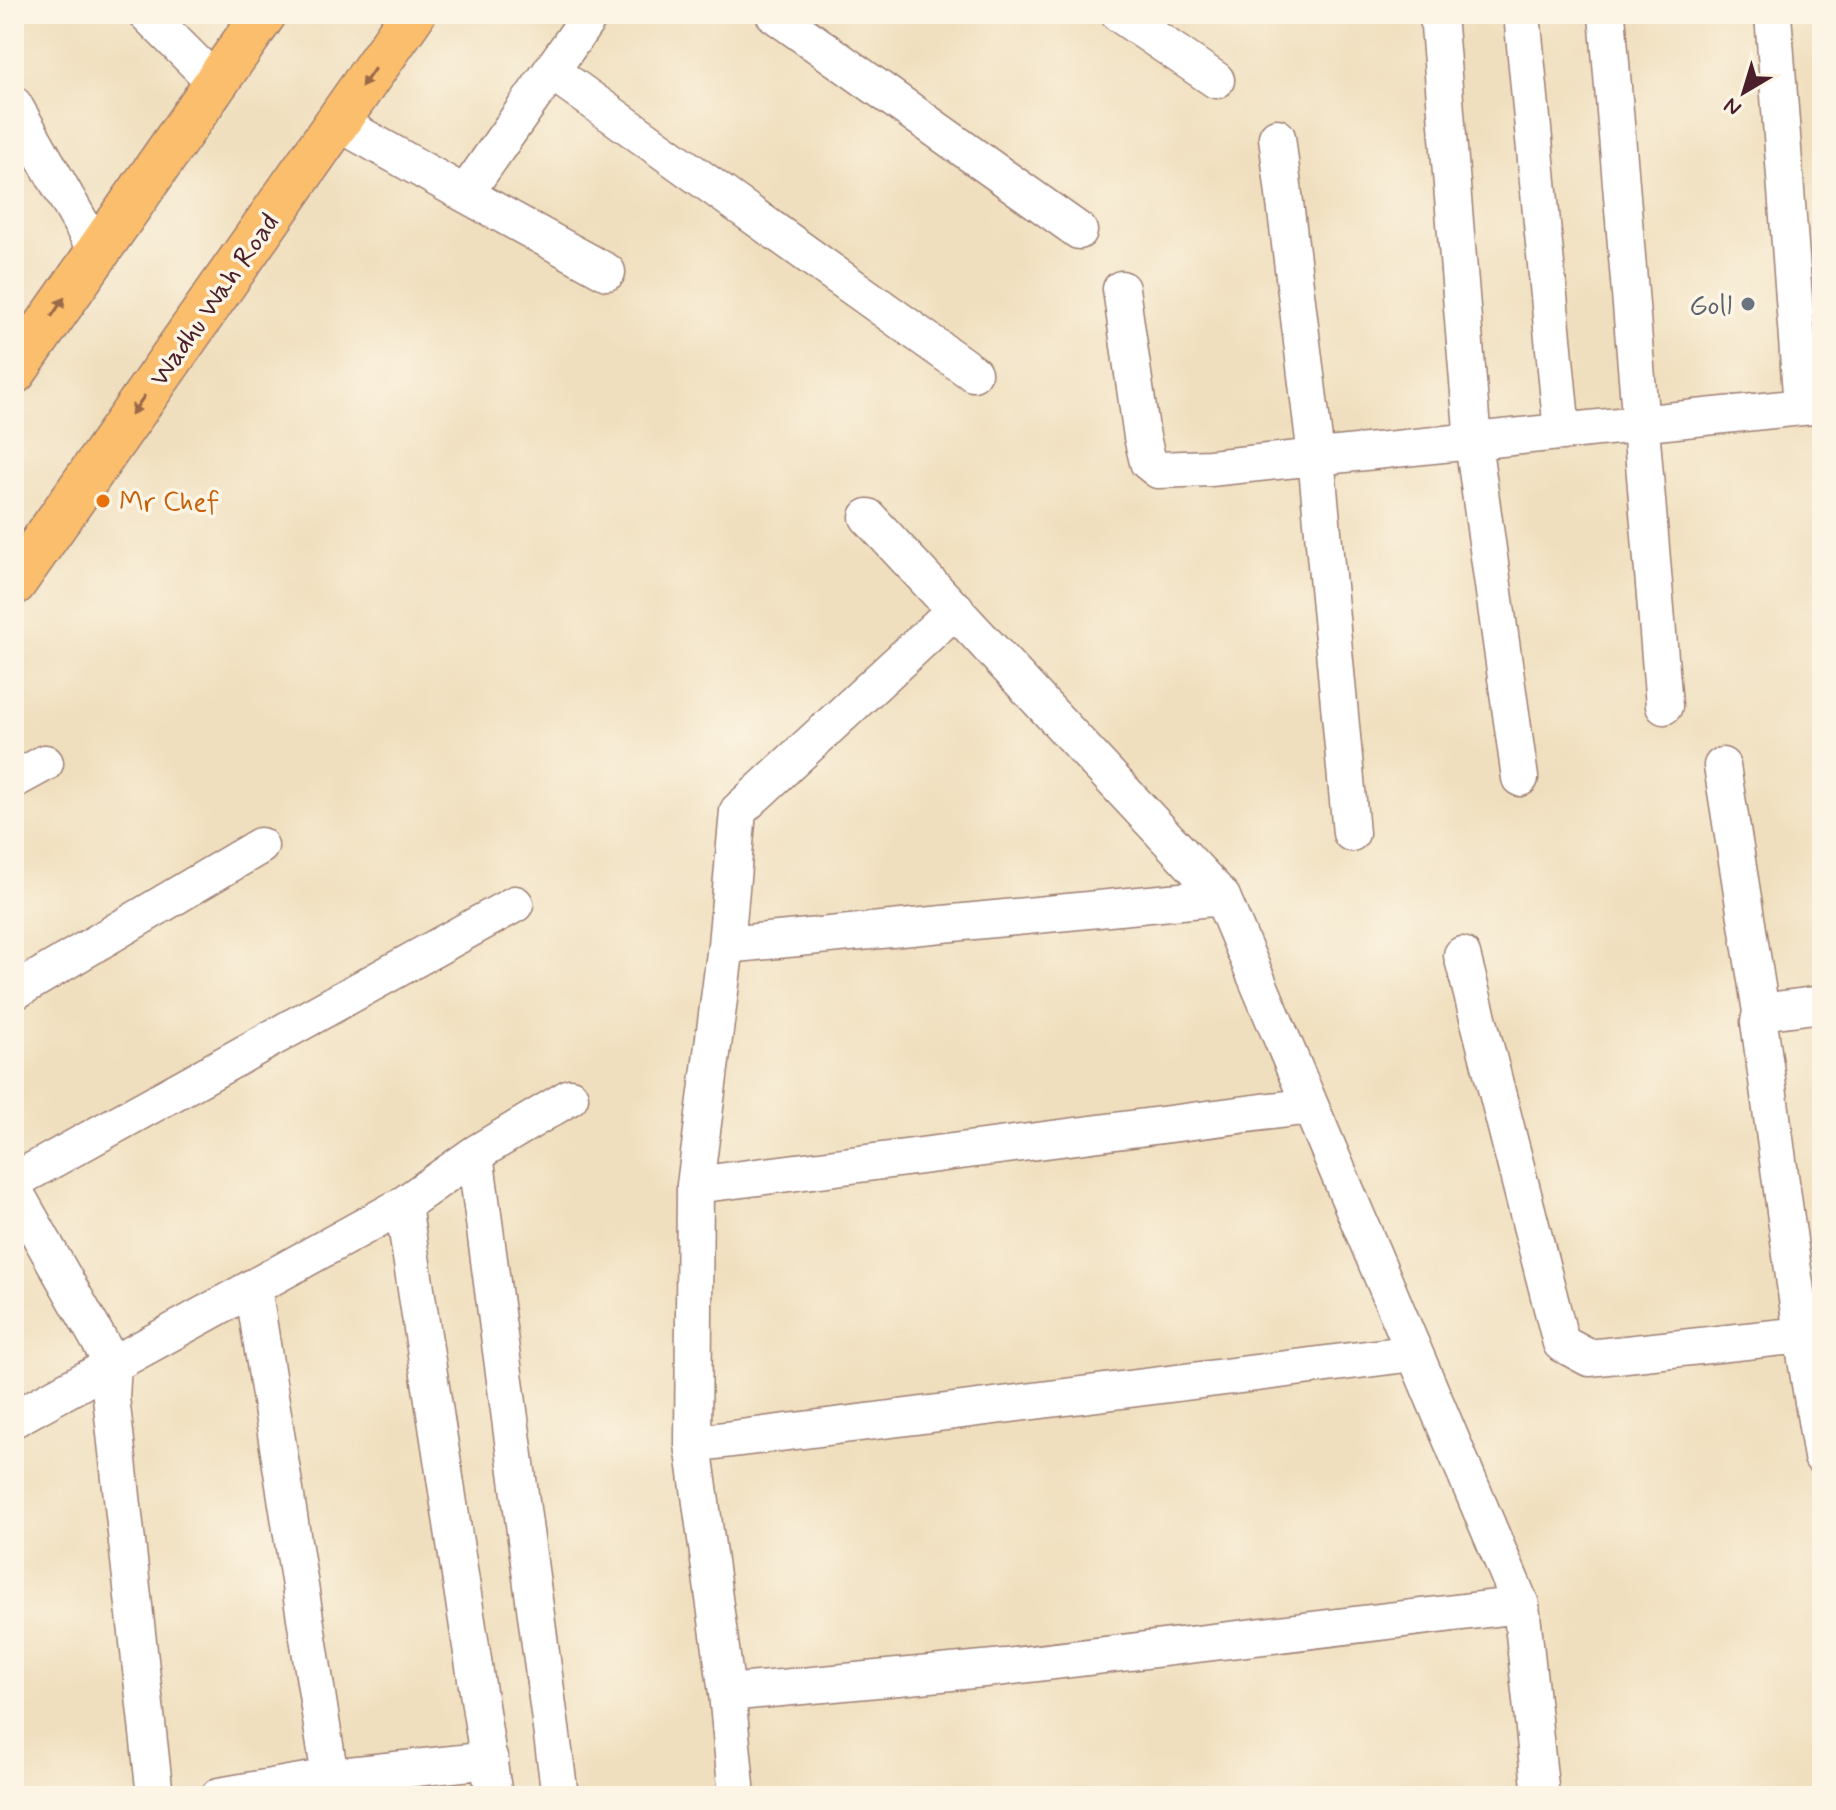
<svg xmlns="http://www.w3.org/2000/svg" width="1836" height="1810" font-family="Mynerve,sans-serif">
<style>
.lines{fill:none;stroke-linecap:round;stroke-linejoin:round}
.minor-casing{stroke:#9d7f74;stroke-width:39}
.primary-casing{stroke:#9d7f74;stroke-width:47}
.minor{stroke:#fff;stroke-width:36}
.primary{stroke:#fabe6d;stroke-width:44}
.oneway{fill:#996749}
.worship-dot{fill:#6b7280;stroke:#fcf5e5;stroke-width:3}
.food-dot{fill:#e8710a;stroke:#fcf5e5;stroke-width:3}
.labels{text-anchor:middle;stroke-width:7;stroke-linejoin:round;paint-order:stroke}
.street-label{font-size:28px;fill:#4a1f2b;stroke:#fcf5e5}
.worship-label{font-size:28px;fill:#5b616d;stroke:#fcf5e5;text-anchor:end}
.food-label{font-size:28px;fill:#c56008;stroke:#fcf5e5;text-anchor:start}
</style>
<rect width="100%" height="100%" fill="#fcf5e5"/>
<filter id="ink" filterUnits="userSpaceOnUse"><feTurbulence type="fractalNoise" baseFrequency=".0125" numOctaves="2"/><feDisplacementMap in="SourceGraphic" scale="16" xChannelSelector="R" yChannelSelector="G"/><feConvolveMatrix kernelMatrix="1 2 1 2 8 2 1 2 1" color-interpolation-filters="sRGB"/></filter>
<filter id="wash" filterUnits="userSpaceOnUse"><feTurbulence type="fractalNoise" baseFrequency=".006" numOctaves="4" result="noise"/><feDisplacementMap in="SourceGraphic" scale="32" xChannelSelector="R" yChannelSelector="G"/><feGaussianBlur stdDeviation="1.8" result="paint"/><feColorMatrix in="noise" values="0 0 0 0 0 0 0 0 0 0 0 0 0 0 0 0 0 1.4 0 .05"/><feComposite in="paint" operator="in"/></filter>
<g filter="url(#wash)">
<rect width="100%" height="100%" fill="#f0dfbe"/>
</g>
<g filter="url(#ink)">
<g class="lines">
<g class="minor-casing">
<path id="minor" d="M147,14L215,82
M774,14L1079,231
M1119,14L1216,80
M1438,14L1473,442L1520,778
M1522,14L1562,432
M1607,14L1664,706
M1773,14L1802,407
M551,71L973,373
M14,105L96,250
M337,122L465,194L591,14
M1277,137L1316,457L1351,833
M465,194L607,272
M1121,289L1142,437L1148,462L1158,470L1210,468L1822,405
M868,517L1222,897L1521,1605L1541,1796
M956,609L738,811L726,945L695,1185L693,1444L727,1693L1005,1667L1521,1605
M1722,766L1761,1012L1759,1022L1802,1335L1822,1457
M14,780L45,763
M726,945L1222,897
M1462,955L1561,1343L1589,1358L1802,1335
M14,992L260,846
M1761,1012L1822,1004
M475,1154L560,1796
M14,1181L515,904
M695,1185L1310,1106
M14,1190L113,1365L111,1397L155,1796
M403,1205L494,1796
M253,1287L330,1777
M14,1419L403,1205L475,1154L570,1097
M693,1444L1414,1353
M727,1693L737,1796
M219,1796L330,1777L490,1760"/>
</g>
<g class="primary-casing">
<path id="primary" d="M14,372L264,14
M14,583L413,14"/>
</g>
<use href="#minor" class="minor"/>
<use href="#primary" class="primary"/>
</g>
<defs><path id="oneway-solid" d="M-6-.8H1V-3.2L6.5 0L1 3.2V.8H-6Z" transform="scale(2)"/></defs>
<g class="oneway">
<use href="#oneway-solid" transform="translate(368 78) rotate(125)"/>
<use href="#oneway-solid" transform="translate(58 307) rotate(-56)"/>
<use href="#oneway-solid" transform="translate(138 405) rotate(125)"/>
</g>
</g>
<circle class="worship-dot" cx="1748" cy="304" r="8"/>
<circle class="food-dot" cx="103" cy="501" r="8"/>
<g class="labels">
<g class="street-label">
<text transform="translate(213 299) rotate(-55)" y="10">Wadhu Wah Road</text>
</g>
<g class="worship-label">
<text x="1732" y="314">Goll</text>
</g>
<g class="food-label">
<text x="119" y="511">Mr Chef</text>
</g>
</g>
<rect width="1836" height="1810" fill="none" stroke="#fcf5e5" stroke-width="48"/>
<g transform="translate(1744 92) rotate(218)" stroke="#fcf5e5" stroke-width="6" paint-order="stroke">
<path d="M0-6L14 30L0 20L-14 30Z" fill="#4a1f2b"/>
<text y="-12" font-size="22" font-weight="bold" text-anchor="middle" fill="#4a1f2b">N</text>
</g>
</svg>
